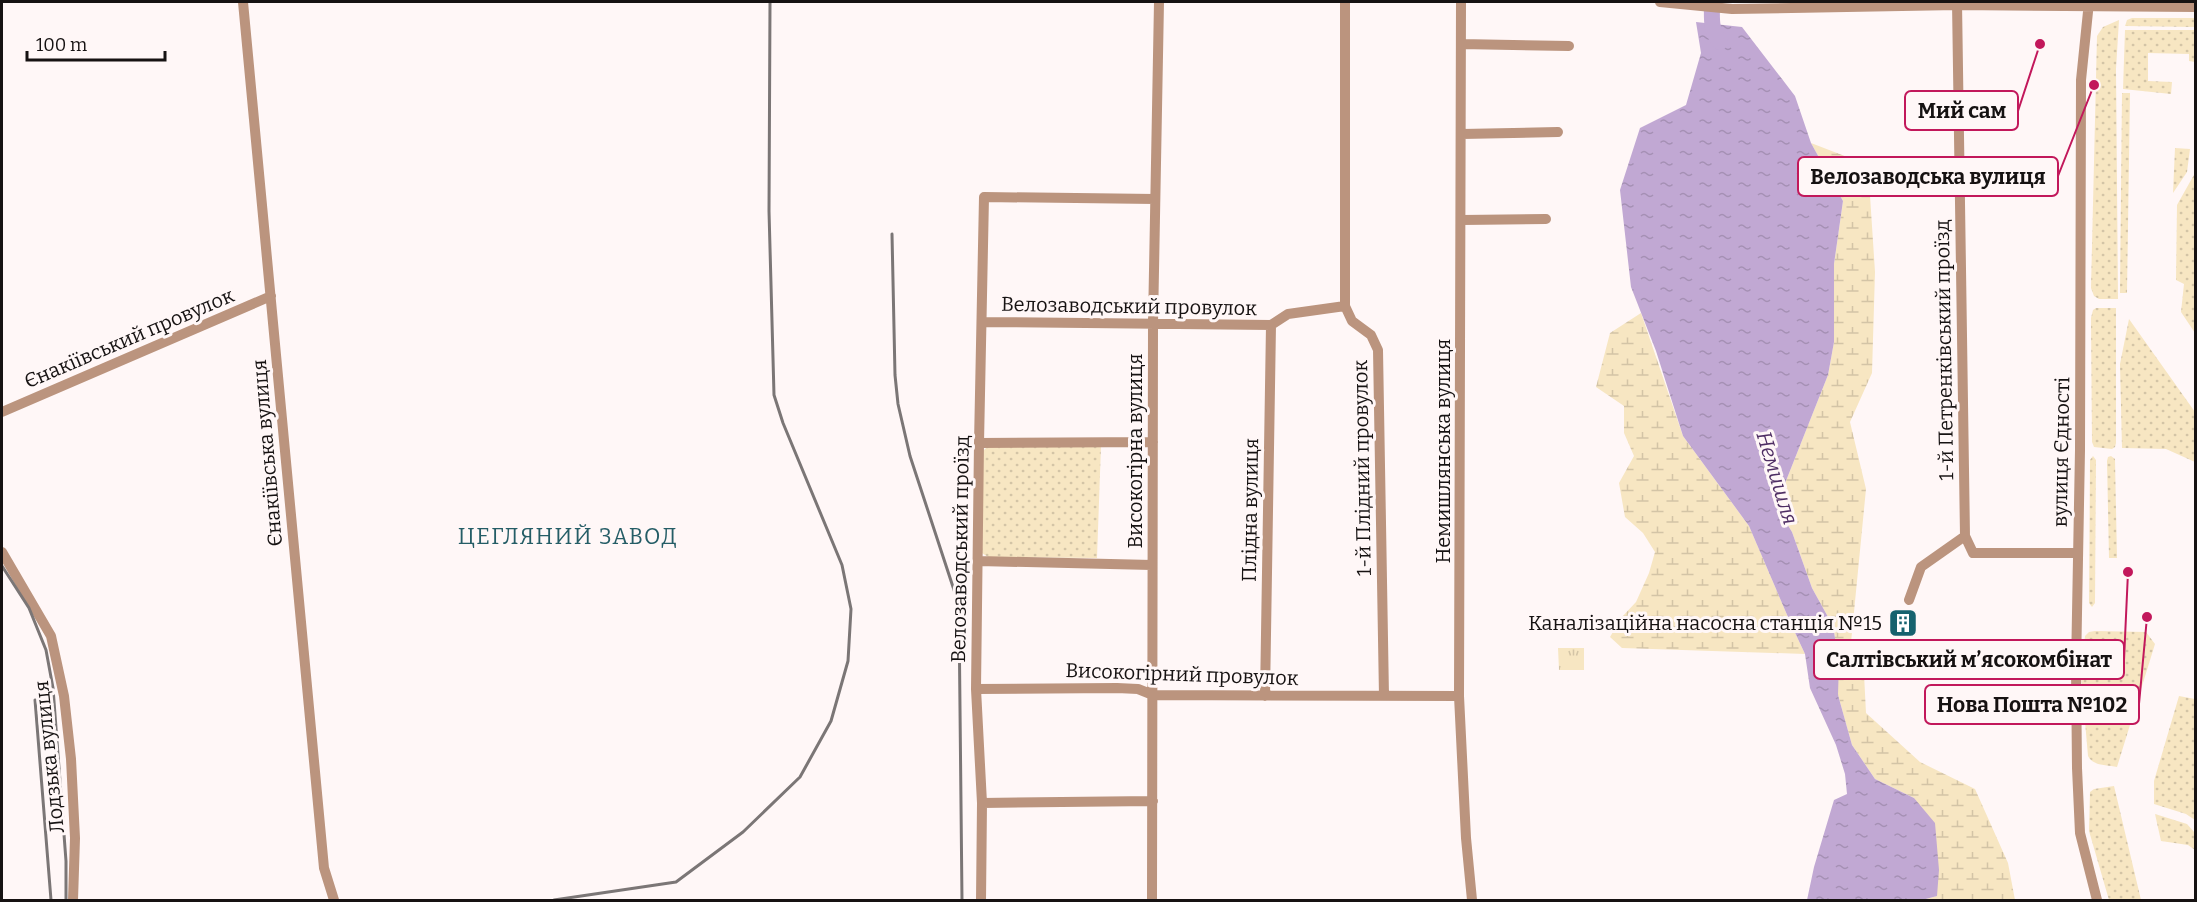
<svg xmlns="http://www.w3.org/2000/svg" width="2197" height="902" font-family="Bitter,serif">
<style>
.grass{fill:url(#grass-dots)}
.wetland{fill:url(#wetland-marsh)}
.park{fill:url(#park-tufts)}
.water{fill:url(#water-ripples)}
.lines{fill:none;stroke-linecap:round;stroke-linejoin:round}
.river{stroke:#c1a8d3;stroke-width:16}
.minor{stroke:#bb947e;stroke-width:10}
.rail{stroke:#7b7676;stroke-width:3}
.labels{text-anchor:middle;stroke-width:6;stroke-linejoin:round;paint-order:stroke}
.street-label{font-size:20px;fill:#161212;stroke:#fff7f7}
.poi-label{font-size:20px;fill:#161212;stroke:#fff7f7;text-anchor:end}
.water-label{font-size:21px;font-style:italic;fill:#4e2d63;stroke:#fff7f7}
.quarter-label{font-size:22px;letter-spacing:1.5px;fill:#255d66;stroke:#fff7f7}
.leader{fill:none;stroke:#c2185b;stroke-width:2}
.callout-dot{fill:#c2185b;stroke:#fff7f7;stroke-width:2}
.callout{fill:#fff7f7;stroke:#c2185b;stroke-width:2}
.callout-label{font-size:21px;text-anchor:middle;font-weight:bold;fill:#161212}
</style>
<defs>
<pattern id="grass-dots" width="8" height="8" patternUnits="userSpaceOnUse" patternTransform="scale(1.5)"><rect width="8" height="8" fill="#f7e6c2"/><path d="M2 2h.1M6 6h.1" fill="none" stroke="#d3c4a6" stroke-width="1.8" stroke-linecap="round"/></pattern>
<pattern id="wetland-marsh" width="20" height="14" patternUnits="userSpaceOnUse" patternTransform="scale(1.5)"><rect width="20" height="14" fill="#f7e6c2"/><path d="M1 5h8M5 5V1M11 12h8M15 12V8" fill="none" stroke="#d3c4a6"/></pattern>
<pattern id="park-tufts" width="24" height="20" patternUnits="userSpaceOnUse" patternTransform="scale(1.5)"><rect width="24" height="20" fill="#f7e6c2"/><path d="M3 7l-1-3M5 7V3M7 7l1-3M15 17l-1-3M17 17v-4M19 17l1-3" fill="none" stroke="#d3c4a6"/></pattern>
<pattern id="water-ripples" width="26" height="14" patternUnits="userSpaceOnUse" patternTransform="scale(1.5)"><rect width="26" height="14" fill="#c1a8d3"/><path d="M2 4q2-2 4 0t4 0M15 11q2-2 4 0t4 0" fill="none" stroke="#a590b4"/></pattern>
</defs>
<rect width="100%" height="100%" fill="#fff7f7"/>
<path class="grass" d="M2132,18H2195V27L2125,26L2127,20Z
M2119,20L2116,69L2118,299H2099L2094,296L2091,288L2097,36L2103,27Z
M2125,30H2195V62L2189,61V54L2148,53V81L2172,82L2171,94L2123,89Z
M2122,93H2130L2127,293H2120Z
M2175,148L2190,149L2187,172L2173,193Z
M2195,173V333L2181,312L2184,284L2176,280L2177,205Z
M2096,308H2116V443L2115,447L2112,449L2094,447L2092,442L2091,318L2093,310Z
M2129,319L2195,412V462L2166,449L2122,448L2120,364Z
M1101,446L1097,558L988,557L982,553L983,451L987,447Z
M2093,456L2096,460L2095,603L2092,607L2089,603L2090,460Z
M2111,456L2115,459L2117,558H2109L2107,461L2108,457Z
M2095,631L2146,632L2155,644L2117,767C2107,765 2093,766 2088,756L2081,675L2085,636L2089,632Z
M2179,696L2195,699V820L2186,814L2154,804V781Z
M2114,786L2141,900H2109L2089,831L2090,792L2094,789Z
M2155,814L2187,824L2195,833V850L2188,845L2161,841Z"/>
<path class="wetland" d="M1811,143L1868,165L1875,272L1872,373L1850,422L1866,489L1849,663L1839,662L1833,626L1812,588L1792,532L1776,506L1828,375L1834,342V264L1843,201Z
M1641,313L1683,436L1749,526L1791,624L1805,654L1622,648L1610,637L1621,618L1636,602L1649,573L1655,552L1643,533L1625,517L1619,483L1634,456L1624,433V406L1596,387L1610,333Z
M1864,674L1866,713L1920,762L1975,789L2008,863L2015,900H1922L1937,896L1914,798L1875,779L1852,745L1838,695V676Z"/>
<path class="park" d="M1558,648H1584V670H1559Z"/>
<path class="water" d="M1696,22L1742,27L1795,96L1811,143L1843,201L1834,264V342L1828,375L1776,506L1792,532L1812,588L1833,626L1839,662L1838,695L1852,745L1875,779L1914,798L1935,823L1939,870L1937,896L1922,900H1807L1814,867L1834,800L1847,794L1845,774L1836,745L1810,688L1805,654L1791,624L1749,526L1683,436L1656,351L1631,287L1620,190L1640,128L1686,105L1701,53Z"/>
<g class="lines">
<path class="river" d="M1712,2C1712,17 1710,30 1720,42"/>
<path class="minor" d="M243,2L324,868L334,900
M1345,2V306L1352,321L1371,335L1378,350L1384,696
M1461,2L1459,696L1466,838L1472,900
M1660,2L1732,9L1957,5L2196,7
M2089,2L2081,80L2080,450L2076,668L2077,768L2080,833L2097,900
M1461,44L1569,46
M1462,134L1558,132
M1462,220L1546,219
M982,322L1271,325L1288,314L1345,306
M2,412L271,296
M979,443L1153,442
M1965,536L1973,553H2078
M2,552L51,636L64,696L71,759L75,838L73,900
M979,561L1152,565
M1909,600L1921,567L1965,536L1957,2
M976,689L1117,688L1138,689L1153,695L1459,696
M1265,696L1271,325
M982,803L1153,801
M981,900L982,803L976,689L979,443L984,197L1155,199
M1152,900L1153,324L1159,2"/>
<path class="rail" d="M892,234L895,375L898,404L910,456L955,593L959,612L962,900
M2,566L29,608L46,650L53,688L66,861V900
M35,700L51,900
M554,900L676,882L743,832L800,777L831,721L848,661L851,609L842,565L783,423L774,395L769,211L770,2"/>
</g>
<defs>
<g id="building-square" transform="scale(1.5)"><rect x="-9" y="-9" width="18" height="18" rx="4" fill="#16626e" stroke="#fff7f7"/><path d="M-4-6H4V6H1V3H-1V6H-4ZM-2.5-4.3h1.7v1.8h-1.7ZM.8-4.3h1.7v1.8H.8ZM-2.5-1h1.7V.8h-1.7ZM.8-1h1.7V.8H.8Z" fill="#fff"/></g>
</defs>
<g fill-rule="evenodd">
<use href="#building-square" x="1903" y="623"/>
</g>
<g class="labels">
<g class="street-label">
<text transform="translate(1129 306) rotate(1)" y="7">Велозаводський провулок</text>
<text transform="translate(129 338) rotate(-23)" y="7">Єнакіївський провулок</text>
<text transform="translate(1944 350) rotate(-91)" y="7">1-й Петренківський проїзд</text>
<text transform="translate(1135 451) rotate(-90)" y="7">Високогірна вулиця</text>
<text transform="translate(1443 451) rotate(-90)" y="7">Немишлянська вулиця</text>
<text transform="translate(2061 452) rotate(-89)" y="7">вулиця Єдності</text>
<text transform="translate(267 453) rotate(-95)" y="7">Єнакіївська вулиця</text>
<text transform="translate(1362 468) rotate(-91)" y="7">1-й Плідний провулок</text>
<text transform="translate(1250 510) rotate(-89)" y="7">Плідна вулиця</text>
<text transform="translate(960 549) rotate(-89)" y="7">Велозаводський проїзд</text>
<text transform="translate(1182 674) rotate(2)" y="7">Високогірний провулок</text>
<text transform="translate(49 757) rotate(-96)" y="7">Лодзька вулиця</text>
</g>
<g class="poi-label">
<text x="1882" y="630">Каналізаційна насосна станція №15</text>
</g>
<g class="water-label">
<text transform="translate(1777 478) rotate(73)" y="7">Немишля</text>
</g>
<g class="quarter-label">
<text x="568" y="544">ЦЕГЛЯНИЙ ЗАВОД</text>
</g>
</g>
<path class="leader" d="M2040 44L2018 111M2094 85L2058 176M2128 572L2124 660M2147 617L2139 704"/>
<g class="callout-dot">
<circle cx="2040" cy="44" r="6"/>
<circle cx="2094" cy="85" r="6"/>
<circle cx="2128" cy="572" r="6"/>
<circle cx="2147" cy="617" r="6"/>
</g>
<g class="callout">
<rect x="1905" y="91" width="113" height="39" rx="6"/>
<rect x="1798" y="157" width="260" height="39" rx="6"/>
<rect x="1814" y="640" width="310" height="39" rx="6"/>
<rect x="1925" y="685" width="214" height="39" rx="6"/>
</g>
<g class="callout-label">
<text x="1962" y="118">Мий сам</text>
<text x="1928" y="184">Велозаводська вулиця</text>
<text x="1969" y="667">Салтівський мʼясокомбінат</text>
<text x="2032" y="712">Нова Пошта №102</text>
</g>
<rect width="2197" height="902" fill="none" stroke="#161212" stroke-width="6"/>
<path d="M27 51v9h138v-9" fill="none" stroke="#161212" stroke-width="3"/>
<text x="36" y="51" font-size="18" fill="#161212" stroke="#fff7f7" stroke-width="4.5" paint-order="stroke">100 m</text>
</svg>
